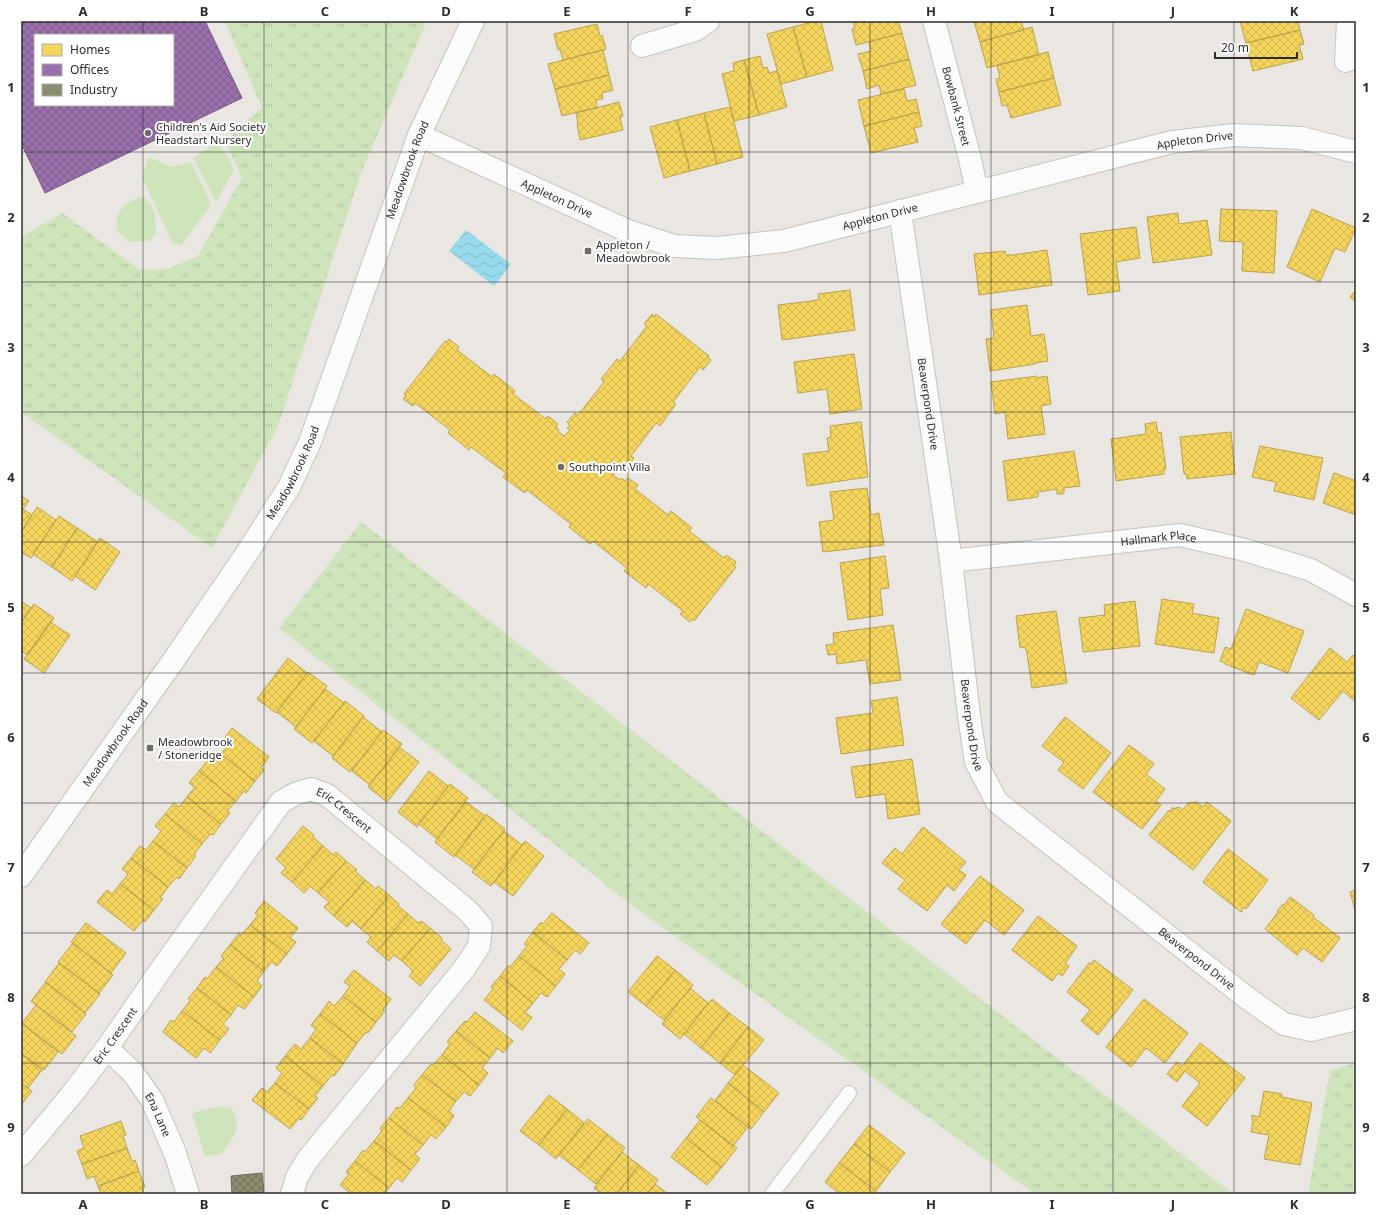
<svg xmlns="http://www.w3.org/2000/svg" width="1377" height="1215" font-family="'Noto Sans',sans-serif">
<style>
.grass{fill:url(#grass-tufts)}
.park{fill:#cee5bc}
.water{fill:url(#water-waves)}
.homes{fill:url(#homes-cross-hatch);stroke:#b9a24e}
.offices{fill:url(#offices-cross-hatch);stroke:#785c85;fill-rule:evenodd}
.industry{fill:url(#industry-cross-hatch);stroke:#6f6f5a}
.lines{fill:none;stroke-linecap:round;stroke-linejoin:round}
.lane-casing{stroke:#c4c3c3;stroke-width:16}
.street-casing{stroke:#c4c3c3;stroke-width:24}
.secondary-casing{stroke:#c4c3c3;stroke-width:24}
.lane{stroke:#fcfbfb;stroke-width:14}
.street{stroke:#fcfbfb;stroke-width:22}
.secondary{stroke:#fcfbfb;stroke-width:22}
.grid{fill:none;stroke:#2c2c2c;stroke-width:1;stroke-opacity:0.55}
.poi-dot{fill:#6e6d6c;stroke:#fff;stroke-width:1.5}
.labels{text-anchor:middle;stroke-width:4;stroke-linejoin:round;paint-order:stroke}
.street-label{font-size:11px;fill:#2c2c2c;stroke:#fff}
.poi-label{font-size:11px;fill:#2c2c2c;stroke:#fff;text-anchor:start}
.neatline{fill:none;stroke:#2c2c2c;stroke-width:1.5}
.grid-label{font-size:13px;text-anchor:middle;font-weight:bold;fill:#2c2c2c}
</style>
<defs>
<pattern id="grass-tufts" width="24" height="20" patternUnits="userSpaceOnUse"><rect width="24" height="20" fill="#cee5bc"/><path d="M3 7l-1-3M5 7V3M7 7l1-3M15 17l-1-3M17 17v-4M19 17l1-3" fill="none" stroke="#b1c5a2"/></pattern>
<pattern id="water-waves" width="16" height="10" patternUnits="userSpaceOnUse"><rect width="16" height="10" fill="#97daeb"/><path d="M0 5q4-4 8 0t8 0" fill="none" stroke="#82bbca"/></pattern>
<pattern id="homes-cross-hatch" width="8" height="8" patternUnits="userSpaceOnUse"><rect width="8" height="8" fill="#f6d55c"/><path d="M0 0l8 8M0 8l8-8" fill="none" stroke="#d3b750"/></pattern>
<pattern id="offices-cross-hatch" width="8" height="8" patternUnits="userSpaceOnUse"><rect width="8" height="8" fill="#9970ab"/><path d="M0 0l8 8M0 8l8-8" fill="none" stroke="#7d5c8b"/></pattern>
<pattern id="industry-cross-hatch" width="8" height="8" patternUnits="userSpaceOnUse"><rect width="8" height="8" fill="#8c8c6e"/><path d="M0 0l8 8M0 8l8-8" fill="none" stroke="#73735b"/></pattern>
</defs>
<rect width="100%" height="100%" fill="#eae7e2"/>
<path class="grass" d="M225,21H427L362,170L278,426L212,548L21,412V237L62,213L140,270L167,269L198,256L242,177L227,146L234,132L262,108Z
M361,522L1223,1186L1234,1194H1035L637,909L279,628Z
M1356,1063V1194H1308L1330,1071Z"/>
<path class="park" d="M212,145L220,146L230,160L234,171L216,202L193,158Z
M149,157L172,167L191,162L209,199L211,205L181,246L172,242L142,177Z
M141,196C158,207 155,215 156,234L149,241L129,242L117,230L116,219L123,206Z
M216,1107H230C244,1128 234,1137 221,1154L205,1156L192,1113Z"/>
<path class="water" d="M466,230L511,264L494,286L449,251Z"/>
<path class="homes" d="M816,21H821L833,70L807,77L793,27Z
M853,21H898L902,33L856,45L852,29H855Z
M974,21H1021L1024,30L980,42Z
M1240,21H1298L1300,30L1246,43Z
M597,24L600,36L602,35L606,49L563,60L560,49L558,50L554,34Z
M793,27L807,77L781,84L767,34Z
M1032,27L1039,55L987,68L980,42Z
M1300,30L1304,44L1299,45L1303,59L1253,71L1246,43Z
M902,33L909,59L863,71L858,54L871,51L869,42Z
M603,50L609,75L555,89L548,64Z
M1048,52L1054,78L999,92L996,79L1000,78L997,65Z
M760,56L763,68L767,67L769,73L777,71L787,107L759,115L744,60Z
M909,59L916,85L881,94L879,85L867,89L863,71Z
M744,60L759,115L734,121L722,74L734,71L733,63Z
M609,75L613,90L602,93L603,99L596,100L597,107L562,116L555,89Z
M1054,78L1061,105L1011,118L1007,105L1002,106L999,92Z
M904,89L907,101L916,99L919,112L864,126L858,100Z
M619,102L623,116L620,117L623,130L580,140L577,124L578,123L576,113Z
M730,107L743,157L717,164L704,113Z
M919,112L922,126L914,128L918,142L871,153L864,126Z
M704,113L717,164L690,171L677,120Z
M677,120L690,171L664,178L650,127Z
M1221,209L1277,211L1274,273L1242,271L1243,242L1219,241Z
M1312,209L1356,228L1345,252L1335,248L1320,282L1287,267Z
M1178,213L1179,224L1207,220L1212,255L1153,263L1147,217Z
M1136,227L1140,258L1116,262L1120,291L1088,295L1080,234Z
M1047,250L1052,285L979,295L974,254L1005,251L1006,255H1013Z
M850,290L855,330L782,340L778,305L812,301L819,299L818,294Z
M1356,290V302L1350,297Z
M1027,305L1031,336L1044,334L1048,361L1035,363V364L990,371L986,339L994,338L991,310Z
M652,314L655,317L656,314L709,356L708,358L711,360L703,370L700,367L673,402L676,404L660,426L656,423L631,456L634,458L626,468L624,467L621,470L619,468L613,475L620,480L622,478L625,481L628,478L638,485L635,489L668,515L671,511L692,528L689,531L724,558L726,555L736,562L734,566L736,567L694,621L692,619L690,622L680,614L683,611L648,584L646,588L624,571L627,568L593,541L590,544L569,527L571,524L527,490L525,493L503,477L506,473L471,447L469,450L448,433L450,430L415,403L413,406L403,399L406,396L404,394L445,341L447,342L449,339L459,347L457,350L492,377L494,374L515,391L513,394L546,419L548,416L558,424L556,427L559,430L558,432L564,436L570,430L567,428L570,425L567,422L575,413L578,415L604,382L601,379L617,359L620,361L647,326L644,324Z
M854,354L862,409L830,414L827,389L798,393L794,362Z
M1037,376V378L1047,376L1051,404L1041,406L1045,434L1008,439L1005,412L995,414L991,382Z
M861,422L868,477L807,486L803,454L829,451L827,438L831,437L830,426Z
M1156,422L1158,433L1161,432L1166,469H1164V474L1116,481L1111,439L1146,434L1145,424Z
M1231,432L1235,474L1187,479L1186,474H1184L1180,437Z
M1260,446L1323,458L1314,500L1274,491L1276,482L1252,477Z
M1074,451L1080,486L1064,488V493L1063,494H1057V489L1038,492V497L1008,501L1003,461Z
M1334,473L1356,481V515L1323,503Z
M867,488L871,515L879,513L884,545L823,552L819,522L834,520L830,492Z
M21,496L29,501L23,509L32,515L21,532Z
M37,507L56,520L31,558L21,552V532Z
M59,516L77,528L52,567L33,554Z
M77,528L98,542L72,581L52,567Z
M100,538L120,552L95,590L75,576Z
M885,556L889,588L880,589L883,615L848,620L840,563Z
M1162,599L1194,604L1192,613L1219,618L1214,653L1155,644Z
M21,601L31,608L21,623Z
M1135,601L1140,646L1083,652L1079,618L1105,615L1104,605Z
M34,604L54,618L28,655L21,651V623Z
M1246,609L1304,631L1288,673L1259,662L1254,675L1225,664V663L1220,661L1225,647L1231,649Z
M1056,611L1067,683L1032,688L1027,653L1025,647L1020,648L1016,616Z
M50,622L70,635L44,673L24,659Z
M893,625L901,680L870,684L866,660L837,664L836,654L828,655L826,645L834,644L833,633Z
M1330,648L1347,662L1353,655L1356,657V702L1343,691L1319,720L1291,698Z
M288,658L307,673L276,713L257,699Z
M308,672L327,686L296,727L277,712Z
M325,689L344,703L312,743L294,729Z
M897,697L904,745L841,754L836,718L873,713L871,701Z
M345,701L364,716L333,756L314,741Z
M363,717L382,732L350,772L332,758Z
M1065,717L1111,753L1083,789L1058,770L1064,762L1042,746Z
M232,728L269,757L261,768L264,770L255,781L221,754L229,744L223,740Z
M383,730L402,744L370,785L352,771Z
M1129,745L1154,764L1146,774L1165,789L1156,801L1161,805L1142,829L1093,792Z
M399,747L419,762L387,802L368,787Z
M221,754L255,781L246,793L244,791L236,801L199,771L208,760L213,764Z
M912,759L920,814L888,819L885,794L856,798L851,767Z
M199,771L236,801L227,811L230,813L221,824L187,797L195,787L189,783Z
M429,771L448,786L417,827L398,812Z
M450,784L468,798L437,839L419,824Z
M187,797L221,824L213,835L210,834L202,844L165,814L174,803L179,807Z
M466,802L485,816L454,857L435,842Z
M1197,802L1203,807L1207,802L1231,821L1193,870L1149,835L1169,810L1170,812L1173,807V809L1179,807L1183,810L1188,803Z
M165,814L202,844L194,854L196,856L187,868L153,841L161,831L155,826Z
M486,814L505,829L474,869L455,855Z
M303,826L314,835L313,837L323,846L292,882L281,873L286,868L276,859Z
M923,827L966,862L959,870L966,875L954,891L947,885L927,911L898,889L905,880L882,863L895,848L902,854Z
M504,831L522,845L491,886L472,872Z
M153,841L187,868L179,879L177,877L168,887L131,858L140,846L146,850Z
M525,841L544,856L513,896L494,882Z
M323,846L333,855L336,852L346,861L318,893L310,886L304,893L292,882Z
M1228,849L1268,880L1246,909L1244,907L1241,912L1203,882Z
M131,858L168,887L160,898L163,899L154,910L120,884L128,874L122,869Z
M346,861L357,870L355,871L365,880L334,916L324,907L329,902L318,893Z
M980,876L1024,910L1004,935L985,920L966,944L941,924Z
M365,880L376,889L378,886L389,895L361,929L352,921L347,927L334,916Z
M120,884L154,910L145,922L143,920L134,931L97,902L107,890L112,894Z
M1356,890V913L1350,892Z
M389,895L399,904L398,906L408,914L377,951L367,942L371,937L361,929Z
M1290,897L1314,915L1313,917L1340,938L1322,962L1303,948L1297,955L1265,929L1278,912L1277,911L1282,905L1285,904Z
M264,901L298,928L290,938L296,942L287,954L250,925L258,915L255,913Z
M552,913L589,943L580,954L575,950L567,960L533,932L541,922L543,924Z
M408,914L418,923L421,921L430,928L402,961L394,955L389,961L377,951Z
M1038,916L1077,946L1065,964L1069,966L1062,976L1058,973L1052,981L1012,950Z
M86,923L126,953L111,973L71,942Z
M250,925L287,954L277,966L272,962L264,971L230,945L239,933L241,935Z
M430,928L442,938L441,940L451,949L420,986L409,976L413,971L402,961Z
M533,932L567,960L559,969L565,974L556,986L519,956L527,946L524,944Z
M73,943L113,975L99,993L58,962Z
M230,945L264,971L257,981L262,986L254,997L216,967L224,958L221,956Z
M519,956L556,986L547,997L541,993L533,1003L500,976L508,966L510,967Z
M657,956L675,970L646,1006L628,992Z
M1094,960L1133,990L1098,1035L1081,1021L1090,1010L1067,992L1089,963L1091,964Z
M59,963L100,994L85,1013L45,982Z
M216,967L254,997L244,1009L238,1005L231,1015L197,988L205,977L207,979Z
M354,970L391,999L383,1010L385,1011L376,1022L343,996L350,986L344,982Z
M675,970L693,985L664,1020L646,1006Z
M500,976L533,1003L525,1013L532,1017L522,1030L484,1000L493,989L491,987Z
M46,982L86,1014L72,1032L31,1001Z
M197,988L231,1015L223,1024L229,1029L220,1040L182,1011L190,1001L188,999Z
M690,988L708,1003L680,1039L662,1024Z
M343,996L376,1022L368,1033L366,1032L357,1043L320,1014L329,1001L334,1006Z
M712,999L729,1013L701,1048L684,1034Z
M1144,999L1188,1033L1165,1063L1146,1048L1131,1067L1106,1047Z
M36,1005L76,1036L62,1054L22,1023Z
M182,1011L220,1040L210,1053L204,1048L196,1058L163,1032L171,1020L174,1022Z
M475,1012L513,1041L503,1053L498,1048L490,1058L456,1031L465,1021L467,1022Z
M729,1013L748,1027L720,1063L701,1048Z
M320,1014L357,1043L343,1064L310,1038L316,1029L311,1025Z
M21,1023L58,1052L44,1070L21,1053Z
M748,1027L764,1040L735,1075L720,1063Z
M456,1031L490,1058L482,1068L488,1073L479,1085L442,1055L450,1044L447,1042Z
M310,1038L343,1064L334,1076L332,1075L323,1086L285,1056L295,1044L301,1049Z
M1200,1043L1245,1078L1207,1126L1182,1106L1200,1083L1185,1071L1177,1082L1167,1074L1177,1062L1182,1066Z
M21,1053L42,1070L28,1088L21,1083Z
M442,1055L479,1085L470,1096L464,1092L456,1101L422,1075L431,1064L433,1065Z
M285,1056L323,1086L315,1096L318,1098L309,1109L275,1083L282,1073L276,1068Z
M743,1065L779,1093L764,1112L728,1083Z
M422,1075L456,1101L449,1111L454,1116L446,1127L408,1098L416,1088L414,1085Z
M21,1083L32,1091L21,1105Z
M275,1083L309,1109L301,1120L299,1118L290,1129L252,1100L262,1088L267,1092Z
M728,1083L764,1112L751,1129L715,1101Z
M1264,1091L1282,1094V1097L1312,1103L1300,1165L1264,1159L1269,1135L1251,1132L1253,1120L1252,1119V1115L1259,1117Z
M549,1095L567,1109L539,1145L520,1131Z
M408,1098L446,1127L436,1139L431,1135L423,1145L389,1118L397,1107L400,1108Z
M711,1098L748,1127L733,1146L696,1117Z
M567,1109L584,1123L556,1159L539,1145Z
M389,1118L423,1145L415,1154L420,1159L411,1170L374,1141L382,1131L380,1128Z
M588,1119L607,1134L578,1170L559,1155Z
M700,1120L737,1148L722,1167L686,1138Z
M121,1121L126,1135L123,1136L127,1148L82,1164L77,1151L84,1148L80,1136Z
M869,1125L905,1153L890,1172L854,1144Z
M607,1134L625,1148L596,1184L578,1170Z
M686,1138L722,1167L707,1185L671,1157Z
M374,1141L411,1170L402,1182L397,1178L389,1188L355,1161L363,1150L365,1152Z
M854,1144L890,1172L876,1191L839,1163Z
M127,1148L132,1161L135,1160L139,1171L98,1186L94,1176L87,1179L82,1164Z
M622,1152L639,1165L617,1194H602L594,1188Z
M355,1161L389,1188L384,1194H352L340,1185L349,1174L346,1172Z
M839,1163L876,1191L874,1194H840L825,1182Z
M639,1165L658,1180L647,1194H617Z
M139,1171L145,1187H142L144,1194H101L98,1186Z
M655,1184L668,1194H647Z"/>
<path class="offices" d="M21,21H205L242,98L45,193L21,143ZM35,35H173V105H35Z"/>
<path class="industry" d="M262,1173L264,1194H232L231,1176Z"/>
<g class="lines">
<g class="lane-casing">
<path id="lane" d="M772,1194L849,1093"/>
</g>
<g class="street-casing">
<g id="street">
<path id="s1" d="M934,21L970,159L977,192"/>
<path d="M642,46L695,30L708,21"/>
<path d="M1346,61L1348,21"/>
<path id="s2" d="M419,135L628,231L674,246L717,248L784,241L1172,142L1234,135L1302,138L1356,152"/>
<path id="s3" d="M900,211L951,561L969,716L976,762L997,802L1247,998L1284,1024L1311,1030L1356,1019"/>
<path id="s4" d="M951,561L1180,535L1245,550L1311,570L1356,595"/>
<path id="s5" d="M107,1048L133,1073L152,1100L175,1153L188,1194"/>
<path id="s6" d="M21,1155L73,1093L107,1048L160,971L281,802L295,794L311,789L327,795L467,910L481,926L479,946L464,969L308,1159L297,1177L292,1194"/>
</g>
</g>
<g class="secondary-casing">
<g id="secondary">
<path id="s7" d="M21,876L173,661L247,553L289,487L310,442L419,135L473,21"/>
</g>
</g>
<use href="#lane" class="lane"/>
<use href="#street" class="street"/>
<use href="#secondary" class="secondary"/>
</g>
<path class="grid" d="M143,21V35M264,21V1194M386,21V1194M507,21V1194M628,21V1194M749,21V1194M870,21V1194M991,21V1194M1113,21V1194M1234,21V1194M143,105V1194M21,152H1356M21,282H1356M21,412H1356M21,542H1356M21,673H1356M21,803H1356M21,933H1356M21,1063H1356"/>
<g class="poi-dot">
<circle cx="148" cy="133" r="4"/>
<rect x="584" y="247" width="8" height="8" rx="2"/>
<circle cx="561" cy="467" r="4"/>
<rect x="146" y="744" width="8" height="8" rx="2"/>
</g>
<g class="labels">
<g class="street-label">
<text dy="4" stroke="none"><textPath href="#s1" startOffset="88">Bowbank Street</textPath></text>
<text dy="4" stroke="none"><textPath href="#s2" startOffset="812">Appleton Drive</textPath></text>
<text dy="4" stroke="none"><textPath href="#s7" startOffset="811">Meadowbrook Road</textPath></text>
<text dy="4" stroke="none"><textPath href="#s2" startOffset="152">Appleton Drive</textPath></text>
<text dy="4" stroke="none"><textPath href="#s2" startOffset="488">Appleton Drive</textPath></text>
<text dy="4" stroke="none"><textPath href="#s3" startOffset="195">Beaverpond Drive</textPath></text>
<text dy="4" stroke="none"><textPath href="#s7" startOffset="487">Meadowbrook Road</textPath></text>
<text dy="4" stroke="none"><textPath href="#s4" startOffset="209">Hallmark Place</textPath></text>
<text dy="4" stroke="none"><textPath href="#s3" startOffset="519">Beaverpond Drive</textPath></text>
<text dy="4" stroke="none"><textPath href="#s7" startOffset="163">Meadowbrook Road</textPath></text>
<text dy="4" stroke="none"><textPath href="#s6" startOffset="511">Eric Crescent</textPath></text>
<text dy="4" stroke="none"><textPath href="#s3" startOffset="855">Beaverpond Drive</textPath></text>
<text dy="4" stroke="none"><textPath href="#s6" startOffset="152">Eric Crescent</textPath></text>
<text dy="4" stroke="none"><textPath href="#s5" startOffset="85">Ena Lane</textPath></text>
</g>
<g class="poi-label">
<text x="156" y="131">Children's Aid Society<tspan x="156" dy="13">Headstart Nursery</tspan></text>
<text x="596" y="249">Appleton /<tspan x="596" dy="13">Meadowbrook</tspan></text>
<text x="569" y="471">Southpoint Villa</text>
<text x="158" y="746">Meadowbrook<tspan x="158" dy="13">/ Stoneridge</tspan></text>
</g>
</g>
<rect width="1377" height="1215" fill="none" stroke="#ffffff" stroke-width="44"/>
<rect x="34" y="34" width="140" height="72" fill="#ffffff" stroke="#ababab"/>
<rect x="42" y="44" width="20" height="12" fill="#f6d55c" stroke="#ababab"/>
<text x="70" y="54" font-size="12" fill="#2c2c2c">Homes</text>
<rect x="42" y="64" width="20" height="12" fill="#9970ab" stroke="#ababab"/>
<text x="70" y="74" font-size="12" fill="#2c2c2c">Offices</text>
<rect x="42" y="84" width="20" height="12" fill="#8c8c6e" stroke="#ababab"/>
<text x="70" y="94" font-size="12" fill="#2c2c2c">Industry</text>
<path d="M1215 52v6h82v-6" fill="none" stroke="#2c2c2c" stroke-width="2"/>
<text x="1221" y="52" font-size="12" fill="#2c2c2c" stroke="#ffffff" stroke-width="3" paint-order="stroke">20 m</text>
<rect x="22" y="22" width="1333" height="1171" class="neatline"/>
<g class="grid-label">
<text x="83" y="16">A</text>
<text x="204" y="16">B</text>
<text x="325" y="16">C</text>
<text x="446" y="16">D</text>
<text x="567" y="16">E</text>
<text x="688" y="16">F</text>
<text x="810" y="16">G</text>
<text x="931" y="16">H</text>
<text x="1052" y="16">I</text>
<text x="1173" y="16">J</text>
<text x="1294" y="16">K</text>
<text x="11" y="92">1</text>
<text x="1366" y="92">1</text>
<text x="11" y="222">2</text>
<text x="1366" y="222">2</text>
<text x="11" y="352">3</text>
<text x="1366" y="352">3</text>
<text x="11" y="482">4</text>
<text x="1366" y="482">4</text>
<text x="11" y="612">5</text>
<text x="1366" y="612">5</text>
<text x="11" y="742">6</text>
<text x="1366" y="742">6</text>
<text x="11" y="872">7</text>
<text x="1366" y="872">7</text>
<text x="11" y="1002">8</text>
<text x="1366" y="1002">8</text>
<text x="11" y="1132">9</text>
<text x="1366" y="1132">9</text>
<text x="83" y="1209">A</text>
<text x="204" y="1209">B</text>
<text x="325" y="1209">C</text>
<text x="446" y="1209">D</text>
<text x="567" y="1209">E</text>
<text x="688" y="1209">F</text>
<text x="810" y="1209">G</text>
<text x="931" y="1209">H</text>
<text x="1052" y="1209">I</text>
<text x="1173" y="1209">J</text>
<text x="1294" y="1209">K</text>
</g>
</svg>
